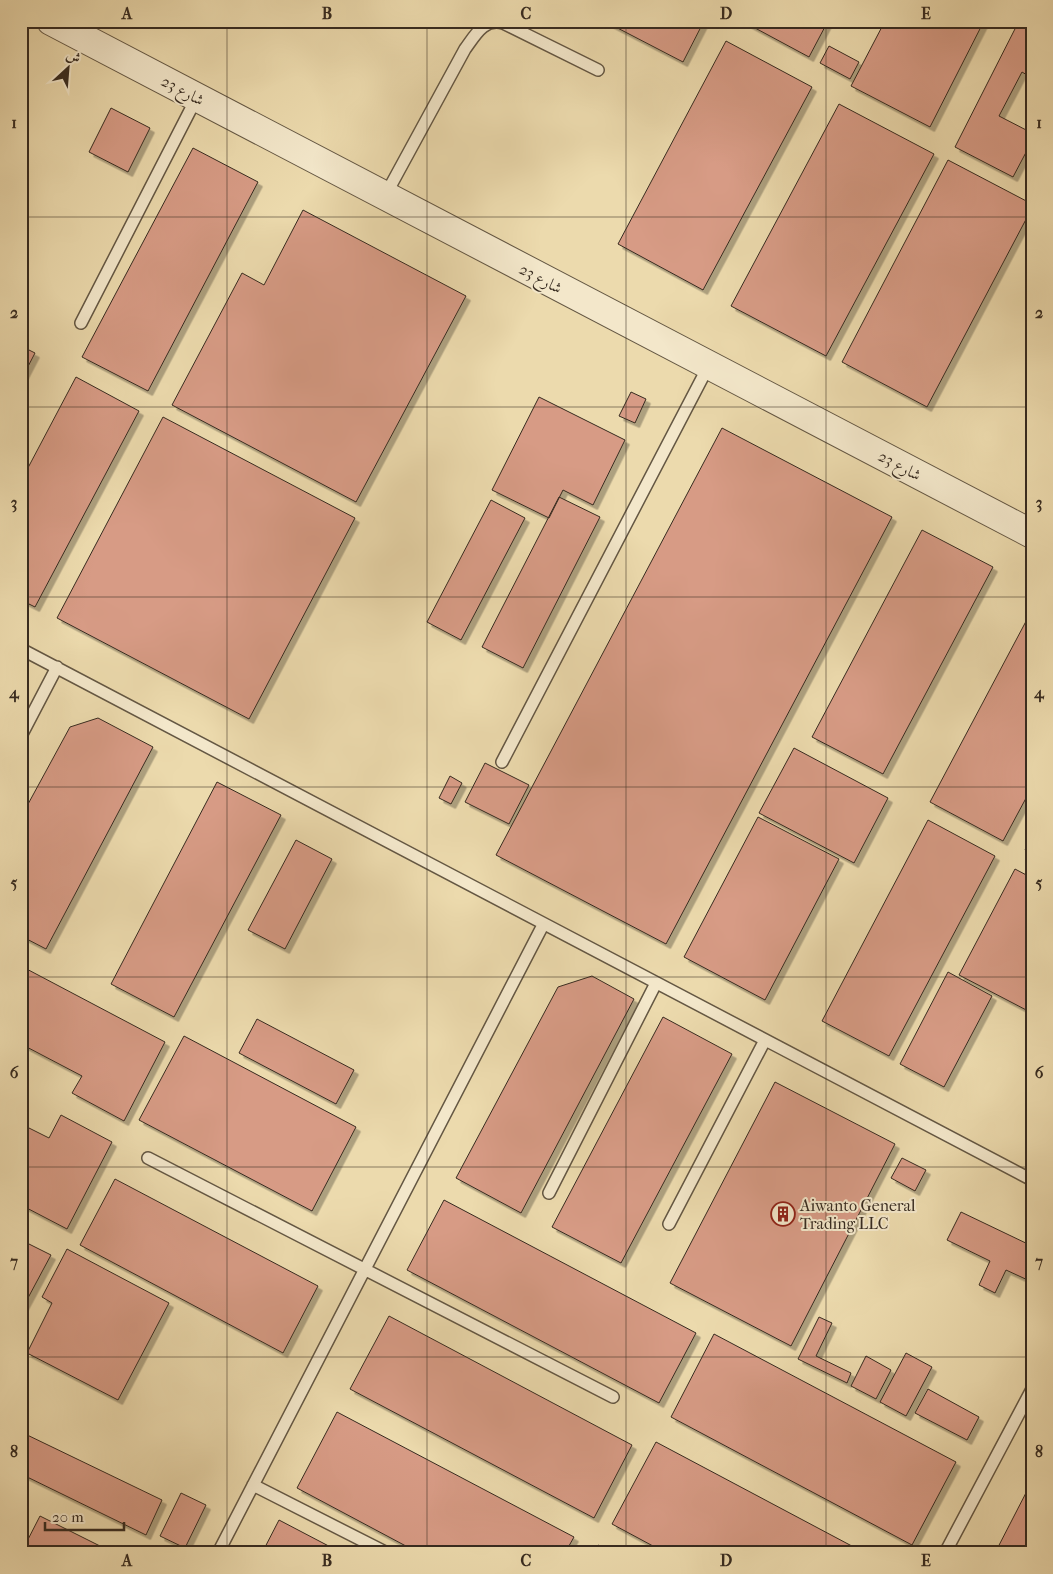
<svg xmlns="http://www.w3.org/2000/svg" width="1053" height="1574" font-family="'IM FELL French Canon',Amiri,serif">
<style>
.building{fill:#d79b85;stroke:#372b20;filter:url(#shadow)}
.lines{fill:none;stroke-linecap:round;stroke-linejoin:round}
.service-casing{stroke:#645743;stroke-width:14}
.tertiary-casing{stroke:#645743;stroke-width:30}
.service{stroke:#f3e7ca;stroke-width:11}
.tertiary{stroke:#f3e7ca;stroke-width:28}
.grid{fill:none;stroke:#372b20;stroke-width:1;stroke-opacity:0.55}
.labels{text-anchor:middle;stroke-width:4;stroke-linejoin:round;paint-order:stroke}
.street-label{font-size:16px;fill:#372b20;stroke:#f3e7ca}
.poi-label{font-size:16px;fill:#372b20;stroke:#f3e7ca;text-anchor:start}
.neatline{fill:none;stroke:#372b20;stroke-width:2}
.grid-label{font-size:16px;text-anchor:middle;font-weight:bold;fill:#372b20}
</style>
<defs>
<filter id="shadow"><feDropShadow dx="4.5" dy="4.5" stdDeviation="0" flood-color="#0004"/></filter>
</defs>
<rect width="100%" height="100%" fill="#ecdaad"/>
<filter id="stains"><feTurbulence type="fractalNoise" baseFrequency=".004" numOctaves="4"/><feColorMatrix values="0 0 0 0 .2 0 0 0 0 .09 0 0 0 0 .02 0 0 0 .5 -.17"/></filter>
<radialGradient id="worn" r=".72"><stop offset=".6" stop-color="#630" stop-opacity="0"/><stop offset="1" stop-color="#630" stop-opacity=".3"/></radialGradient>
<path class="building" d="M604,21H704L683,62Z
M742,21H828L809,57Z
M885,21H984L930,127L851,86Z
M1019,21H1032V78L1022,72L999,116L1032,133V141L1013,177L955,147Z
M726,41L812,87L703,290L618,244Z
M829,46L859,62L850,79L820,63Z
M839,104L934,154L826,356L731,306Z
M111,108L150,128L128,172L89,152Z
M193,148L258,182L148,391L82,357Z
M948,160L1032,204V208L927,407L842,362Z
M303,210L466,296L356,502L172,405L242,273L264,285Z
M21,346L35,353L21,380Z
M76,377L139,411L35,607L21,600V481Z
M631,392L646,399L635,423L619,416Z
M539,397L625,440L593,505L563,490L549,518L492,490Z
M163,417L355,518L249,719L57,618Z
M722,428L892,517L666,944L496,855Z
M559,497L600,517L523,668L482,647Z
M491,500L525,518L461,640L427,622Z
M922,530L993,567L883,774L812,737Z
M1032,610V787L1003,841L930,802Z
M98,718L153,747L46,949L21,936V817L70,727Z
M794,748L888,798L854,863L759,813Z
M485,763L529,785L509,824L465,802Z
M450,776L462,783L451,804L439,798Z
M217,782L281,815L174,1017L111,984Z
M758,817L839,859L765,1000L684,957Z
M928,820L995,856L889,1056L822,1021Z
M1032,837V854L1025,850Z
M296,840L332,859L285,949L248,930Z
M1015,869L1032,878V1013L959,975Z
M21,966L165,1042L124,1121L72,1093L82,1076L21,1044Z
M948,972L992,996L944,1087L900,1064Z
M592,976L634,999L521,1213L456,1178L558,987Z
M663,1017L732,1054L621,1263L552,1227Z
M257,1019L354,1070L336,1104L239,1053Z
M184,1036L356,1127L312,1211L139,1120Z
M775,1082L895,1144L791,1346L670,1283Z
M61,1115L112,1142L67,1229L21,1205V1124L49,1138Z
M902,1158L926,1170L915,1191L891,1178Z
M115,1179L318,1286L283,1353L80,1245Z
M444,1200L696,1333L659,1403L407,1270Z
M961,1212L1032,1246V1282L1006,1270L995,1293L979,1285L990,1261L947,1240Z
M21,1240L51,1255L21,1311Z
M67,1249L169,1303L118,1400L27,1353L52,1303L42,1297Z
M389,1316L632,1445L594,1518L350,1389Z
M819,1317L832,1323L816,1356L851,1373L847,1383L798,1359Z
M714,1334L956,1462L912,1545L671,1417Z
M906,1353L932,1367L906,1416L880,1402Z
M866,1356L891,1370L876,1399L851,1386Z
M928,1389L979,1417L967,1440L915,1413Z
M337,1412L574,1537L565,1553H419L297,1488Z
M21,1432L162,1500L146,1535L21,1474Z
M656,1442L865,1553H666L612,1524Z
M1029,1487L1032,1488V1553H995Z
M181,1493L206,1505L185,1548L160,1536Z
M40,1516L114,1553H21Z
M279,1520L342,1553H262Z
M598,1545L613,1553H594Z"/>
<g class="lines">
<g class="service-casing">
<path id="service" d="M385,196L465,49C474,37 484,17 503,23L598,70
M81,323L197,97
M21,649L1032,1180
M21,736L57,667
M502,762L709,365
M148,1158L613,1397
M549,1193L656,983
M669,1224L765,1040
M253,1485L387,1553
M218,1553L543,925
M945,1553L1032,1389"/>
</g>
<g class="tertiary-casing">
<path id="tertiary" d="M51,21L1032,534"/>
</g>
<use href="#service" class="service"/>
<use href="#tertiary" class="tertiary"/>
</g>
<path class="grid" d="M227,21V1553M427,21V1553M626,21V1553M826,21V1553M21,217H1032M21,407H1032M21,597H1032M21,787H1032M21,977H1032M21,1167H1032M21,1357H1032"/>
<defs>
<g id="building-ring" transform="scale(1.25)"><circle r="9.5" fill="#f3e7ca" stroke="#8f2418" stroke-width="1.5"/><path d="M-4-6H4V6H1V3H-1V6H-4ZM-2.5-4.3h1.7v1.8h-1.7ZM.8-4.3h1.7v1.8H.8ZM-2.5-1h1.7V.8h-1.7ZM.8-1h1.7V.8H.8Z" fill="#8f2418"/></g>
</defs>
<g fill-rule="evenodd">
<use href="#building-ring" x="783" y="1214"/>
</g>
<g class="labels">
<g class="street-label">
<text transform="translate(183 90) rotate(28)" y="6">شارع 23</text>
<text transform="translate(541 278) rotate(28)" y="6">شارع 23</text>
<text transform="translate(900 465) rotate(28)" y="6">شارع 23</text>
</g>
<g class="poi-label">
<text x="800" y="1211">Aiwanto General<tspan x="800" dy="18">Trading LLC</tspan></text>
</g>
</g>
<rect width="1053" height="1574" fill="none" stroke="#ecdaad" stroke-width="55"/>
<g transform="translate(68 68) rotate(26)" stroke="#f3e7ca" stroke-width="4" paint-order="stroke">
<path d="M0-4L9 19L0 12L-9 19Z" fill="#372b20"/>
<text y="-8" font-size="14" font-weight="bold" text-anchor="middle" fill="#372b20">ش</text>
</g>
<path d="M45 1522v8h79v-8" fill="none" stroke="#372b20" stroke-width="2.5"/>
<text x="52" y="1522" font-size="15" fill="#372b20" stroke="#f3e7ca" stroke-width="4" paint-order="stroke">20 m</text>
<rect x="28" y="28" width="998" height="1518" class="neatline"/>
<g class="grid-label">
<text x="127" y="19">A</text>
<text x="327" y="19">B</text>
<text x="526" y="19">C</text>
<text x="726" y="19">D</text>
<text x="926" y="19">E</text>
<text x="14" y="128">1</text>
<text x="1039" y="128">1</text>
<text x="14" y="318">2</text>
<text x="1039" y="318">2</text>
<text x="14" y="508">3</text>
<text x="1039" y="508">3</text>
<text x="14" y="698">4</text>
<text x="1039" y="698">4</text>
<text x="14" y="888">5</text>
<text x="1039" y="888">5</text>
<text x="14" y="1078">6</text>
<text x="1039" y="1078">6</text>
<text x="14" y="1267">7</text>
<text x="1039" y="1267">7</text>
<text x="14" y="1457">8</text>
<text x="1039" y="1457">8</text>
<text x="127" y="1566">A</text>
<text x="327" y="1566">B</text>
<text x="526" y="1566">C</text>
<text x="726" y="1566">D</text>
<text x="926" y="1566">E</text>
</g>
<rect width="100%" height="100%" filter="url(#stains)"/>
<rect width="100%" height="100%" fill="url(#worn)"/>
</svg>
